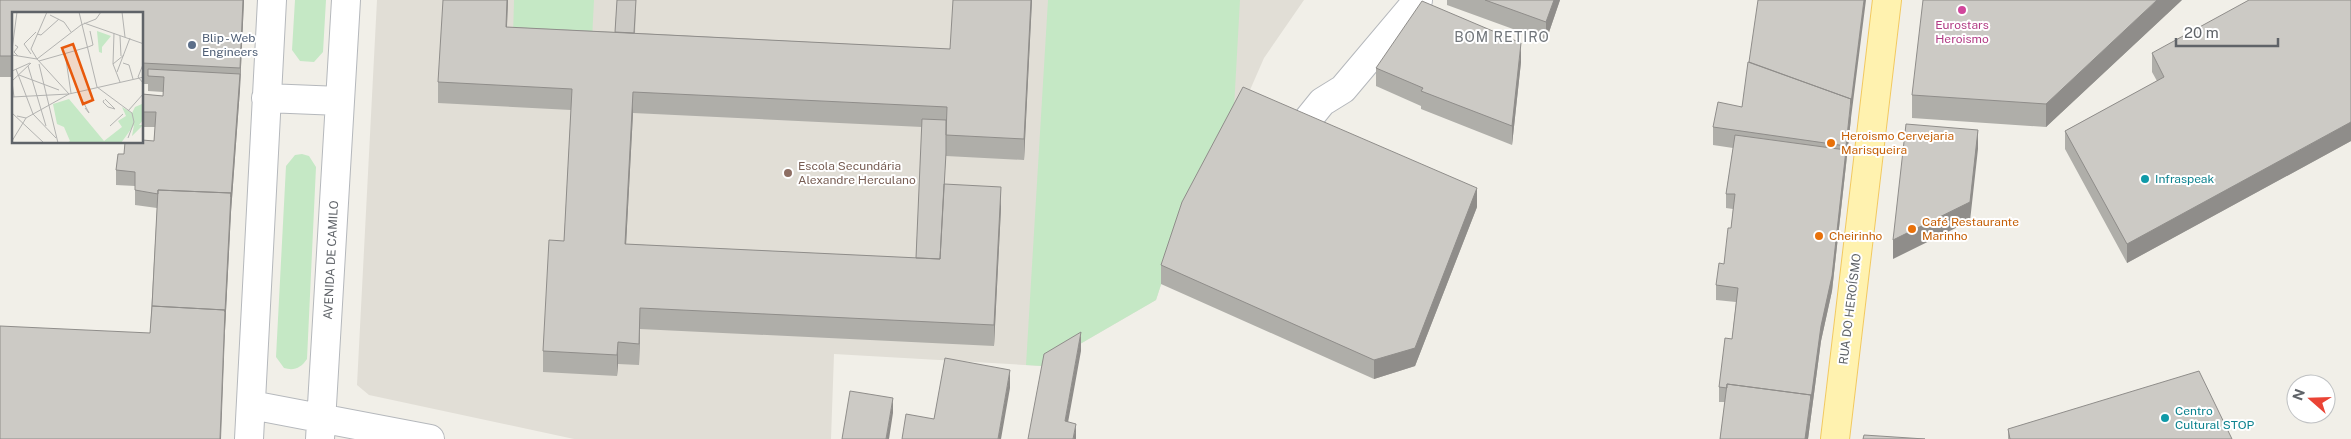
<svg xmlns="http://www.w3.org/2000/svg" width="2351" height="439" font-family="'Public Sans',sans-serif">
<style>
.education{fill:#e1ded6}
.green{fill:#c5e8c5}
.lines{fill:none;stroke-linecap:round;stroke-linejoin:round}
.minor-casing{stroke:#b5b8bc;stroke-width:30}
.major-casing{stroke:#f2c960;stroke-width:30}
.minor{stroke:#fff;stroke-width:28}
.major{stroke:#fff2af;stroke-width:28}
.wall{fill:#afaea9;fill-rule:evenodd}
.shaded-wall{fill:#8f8d8a}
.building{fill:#cccac5;stroke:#8f8d8a}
.hotel-dot{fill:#d1479c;stroke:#fff;stroke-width:2}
.service-dot{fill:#5c6f8a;stroke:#fff;stroke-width:2}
.food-dot{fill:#e8710a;stroke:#fff;stroke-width:2}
.education-dot{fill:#8d6e63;stroke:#fff;stroke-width:2}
.culture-dot{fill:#0f9aa8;stroke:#fff;stroke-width:2}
.labels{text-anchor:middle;stroke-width:4;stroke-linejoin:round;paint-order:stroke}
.hotel-label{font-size:12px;fill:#b23c85;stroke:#fff}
.service-label{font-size:12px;fill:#4e5e75;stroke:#fff;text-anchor:start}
.food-label{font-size:12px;fill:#c56008;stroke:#fff;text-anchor:start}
.education-label{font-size:12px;fill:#785e54;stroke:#fff;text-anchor:start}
.culture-label{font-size:12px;fill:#0d838f;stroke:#fff;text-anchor:start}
.street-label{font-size:12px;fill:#5f6368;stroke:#fff}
.neighbourhood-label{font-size:14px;letter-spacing:1px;fill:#70757a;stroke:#fff}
.inset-road{fill:none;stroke:#b3b3b1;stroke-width:1}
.view{fill:#e8590c;fill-opacity:0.15;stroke:#e8590c;stroke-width:2.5}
.inset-edge{fill:none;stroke:#5f6368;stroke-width:2.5}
</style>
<rect width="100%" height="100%" fill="#f1efe8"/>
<path class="education" d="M377,0H1304L1264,58L1243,106L1182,220L1156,300L1042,366L834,354L831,439H574L369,395L357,385Z"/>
<path class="green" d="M295,0H326L323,52L314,62L300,61L292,50Z
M514,0H594L592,40L513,37Z
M1048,0H1240L1233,126L1182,220L1156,300L1042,366L1026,365Z
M302,154L309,156L316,167L307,359C301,368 294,371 284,368L276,357L286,166L295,155Z"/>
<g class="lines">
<g class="minor-casing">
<path id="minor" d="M266,98L340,101
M1301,128L1322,102L1343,89L1418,0
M251,405L430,439
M249,439L272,0
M320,439L346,0"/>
</g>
<g class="major-casing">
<path id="major" d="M1835,439L1887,0"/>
</g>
<use href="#minor" class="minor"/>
<use href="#major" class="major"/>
</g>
<path class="wall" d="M0,0H244L240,89L231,212L225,331L150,333L157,208L135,205V186L116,185V170L124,154L154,141L155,127H142V94L163,96V92L148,91V84H142V14H14V77H0Z
M508,0L507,27L615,32L617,0H636L635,33L950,49L1032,0L1024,160L946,156L944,184L1001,208L994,346L640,329L639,365L618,364L617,376L543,372V351L564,241L571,110L438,103V82ZM633,113L922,127L916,258L626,244Z
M1447,0H1560L1546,41L1447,5Z
M2182,0L2046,127L1912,118V95Z
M2351,0V141L2127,263L2065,149V131L2157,81L2152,72V53Z
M1521,62L1512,145L1421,109V106L1376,86V68Z
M1742,107L1851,118L1846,165L1832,291L1821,341L1808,439H1720L1725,402H1719V387L1732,339L1736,302L1716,300V285L1724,264L1731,228L1733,209L1726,208V194L1733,148L1713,145V127Z
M1477,207L1415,366L1374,379L1161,284V265Z
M2008,429L2232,439H2008Z"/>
<path class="shaded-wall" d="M243,0H244L240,89L231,212L225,331V312L231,193L240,74Z
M507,0H508L506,48V27Z
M1031,0H1032L1024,160V139Z
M1554,0H1560L1546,41V22Z
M1864,0H1866L1851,118L1846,165V146L1851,99Z
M2157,0H2182L2046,127V104Z
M1521,43V62L1512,145V126Z
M633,92V113L625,265V244Z
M2351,122V141L2127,263V244Z
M1978,130V149L1970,221L1893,259V240Z
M1846,150V165L1832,291L1821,341L1808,439H1805Z
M1001,187V208L994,346V325Z
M1477,188V207L1415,366L1374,379V360Z
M640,308V329L639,365V344Z
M225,310V331L221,439H220Z
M1081,332V351L1065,439V421Z
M618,342V364L617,376V355Z
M1010,370V388L1001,439H998Z
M893,398V413L889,439H886Z
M1076,424V439H1073Z"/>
<path class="building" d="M0,0H243L240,68L142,63V14H14V56H0Z
M443,0H507L506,27L950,49L953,0H1031L1024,139L946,135L947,107L633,92L625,244L940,259L944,184L1001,187L994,325L640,308L639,344L618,342L617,355L543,351L549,240L564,241L572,89L438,82Z
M617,0H636L634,33L615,32Z
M1485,0H1554L1546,22Z
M1758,0H1864L1851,103V99L1749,62Z
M1923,0H2157L2046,104L1912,95Z
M2249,0H2351V122L2127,244L2065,131L2164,77L2152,53Z
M1422,1L1521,43L1512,126L1421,91L1423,88L1376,68Z
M1748,62L1851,99L1846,146L1713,127L1718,102L1742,107Z
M148,69L240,74L231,197V193L158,190V194L135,190V172L116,170L118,154H124L125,142H142V140L154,141L156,112H142V94L163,96L164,77L148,76Z
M1243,87L1477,188L1415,348L1374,360L1161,265L1182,202Z
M922,119L946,120V153L940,259L916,258Z
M1906,124L1978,130L1970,202L1893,240Z
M1735,135L1846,150L1832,276L1821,326L1811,399V395L1727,384V388L1719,387L1725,338L1732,339L1738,288L1716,285L1719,263L1724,264L1728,228H1731L1735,194H1726Z
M158,190L231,193L225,312V310L152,306Z
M152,306L225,310L220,439H0V326L150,333Z
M1081,332L1065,421L1076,424L1073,439H1028L1044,354Z
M945,358L1010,370L998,439H902L906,414L934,419Z
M2199,371L2232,439H2010L2008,429Z
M1727,384L1811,395L1805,439H1720Z
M850,391L893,398L886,439H842Z
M1864,435L1925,439H1863Z"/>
<circle class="hotel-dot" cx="1962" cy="10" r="5"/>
<circle class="service-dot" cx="192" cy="45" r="5"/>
<g class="food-dot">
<circle cx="1831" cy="143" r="5"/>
<circle cx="1912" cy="229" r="5"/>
<circle cx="1819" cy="236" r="5"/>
</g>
<circle class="education-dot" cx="788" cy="173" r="5"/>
<g class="culture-dot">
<circle cx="2145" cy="179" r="5"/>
<circle cx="2165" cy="418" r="5"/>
</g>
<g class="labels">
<g class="hotel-label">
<text x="1962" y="29">Eurostars<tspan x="1962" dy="14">Heroismo</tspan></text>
</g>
<g class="service-label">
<text x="202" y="42">Blip - Web<tspan x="202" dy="14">Engineers</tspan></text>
</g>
<g class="food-label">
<text x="1841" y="140">Heroismo Cervejaria<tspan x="1841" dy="14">Marisqueira</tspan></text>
<text x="1922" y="226">Café Restaurante<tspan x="1922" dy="14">Marinho</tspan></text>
<text x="1829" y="240">Cheirinho</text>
</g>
<g class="education-label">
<text x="798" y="170">Escola Secundária<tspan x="798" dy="14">Alexandre Herculano</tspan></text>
</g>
<g class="culture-label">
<text x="2155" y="183">Infraspeak</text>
<text x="2175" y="415">Centro<tspan x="2175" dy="14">Cultural STOP</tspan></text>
</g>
<g class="street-label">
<text transform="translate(331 260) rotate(-87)" y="4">AVENIDA DE CAMILO</text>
<text transform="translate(1850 309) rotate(-83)" y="4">RUA DO HEROÍSMO</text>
</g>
<g class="neighbourhood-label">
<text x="1502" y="42">BOM RETIRO</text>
</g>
</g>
<g transform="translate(12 12)">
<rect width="131" height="131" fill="#f1efe8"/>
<path d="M85,19L99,24L90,35V41L87,40ZM57,87L92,129L110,115L106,109L114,104L110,95L120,101L123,95L130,92L131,108L127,113H131L120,124L122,113L109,131H55L58,129L52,115L45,112L41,92Z" fill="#c5e8c5"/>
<path class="inset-road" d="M67,0L85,75L120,101L122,110L116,126M110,0L113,25M38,3L52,10L59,20M72,11L132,32M25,22L29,23L47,7M108,24L109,44M3,33L6,35L2,40L6,44M76,35L81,33L78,19M0,38L5,0M53,41L59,81M19,42L12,32L24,20M0,43L25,47L69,13L84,7L89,0M25,47L19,37L35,0M27,49L76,35M132,50L126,65L132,72M111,51L117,53L121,67M27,52L46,131M101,52L102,21M16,54L34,114M4,57L21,102L44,126M0,59L18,51M105,60L118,26M7,63L47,78M0,69L19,51M0,70L2,85M108,70L101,52L112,43M67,82L77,101L73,96M0,85L57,82L132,65M92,88L91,90L96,95L103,97L93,87M116,99L132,81M0,101L32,131M14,106L57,82L25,47M98,114L111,102M0,129L14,106L5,104"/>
<path class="view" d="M61,32L81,88L71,92L50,36Z"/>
<rect width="131" height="131" class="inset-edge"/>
</g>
<g transform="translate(2311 399) rotate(290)"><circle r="24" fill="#ffffff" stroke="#bfc1c3"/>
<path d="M0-4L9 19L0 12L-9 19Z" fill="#ea4335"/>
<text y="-8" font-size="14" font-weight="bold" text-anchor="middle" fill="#5f6368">N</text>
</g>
<path d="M2176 38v8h102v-8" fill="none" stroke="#5f6368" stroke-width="2.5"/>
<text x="2184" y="38" font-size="15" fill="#5f6368" stroke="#ffffff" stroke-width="4" paint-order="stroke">20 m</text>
</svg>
